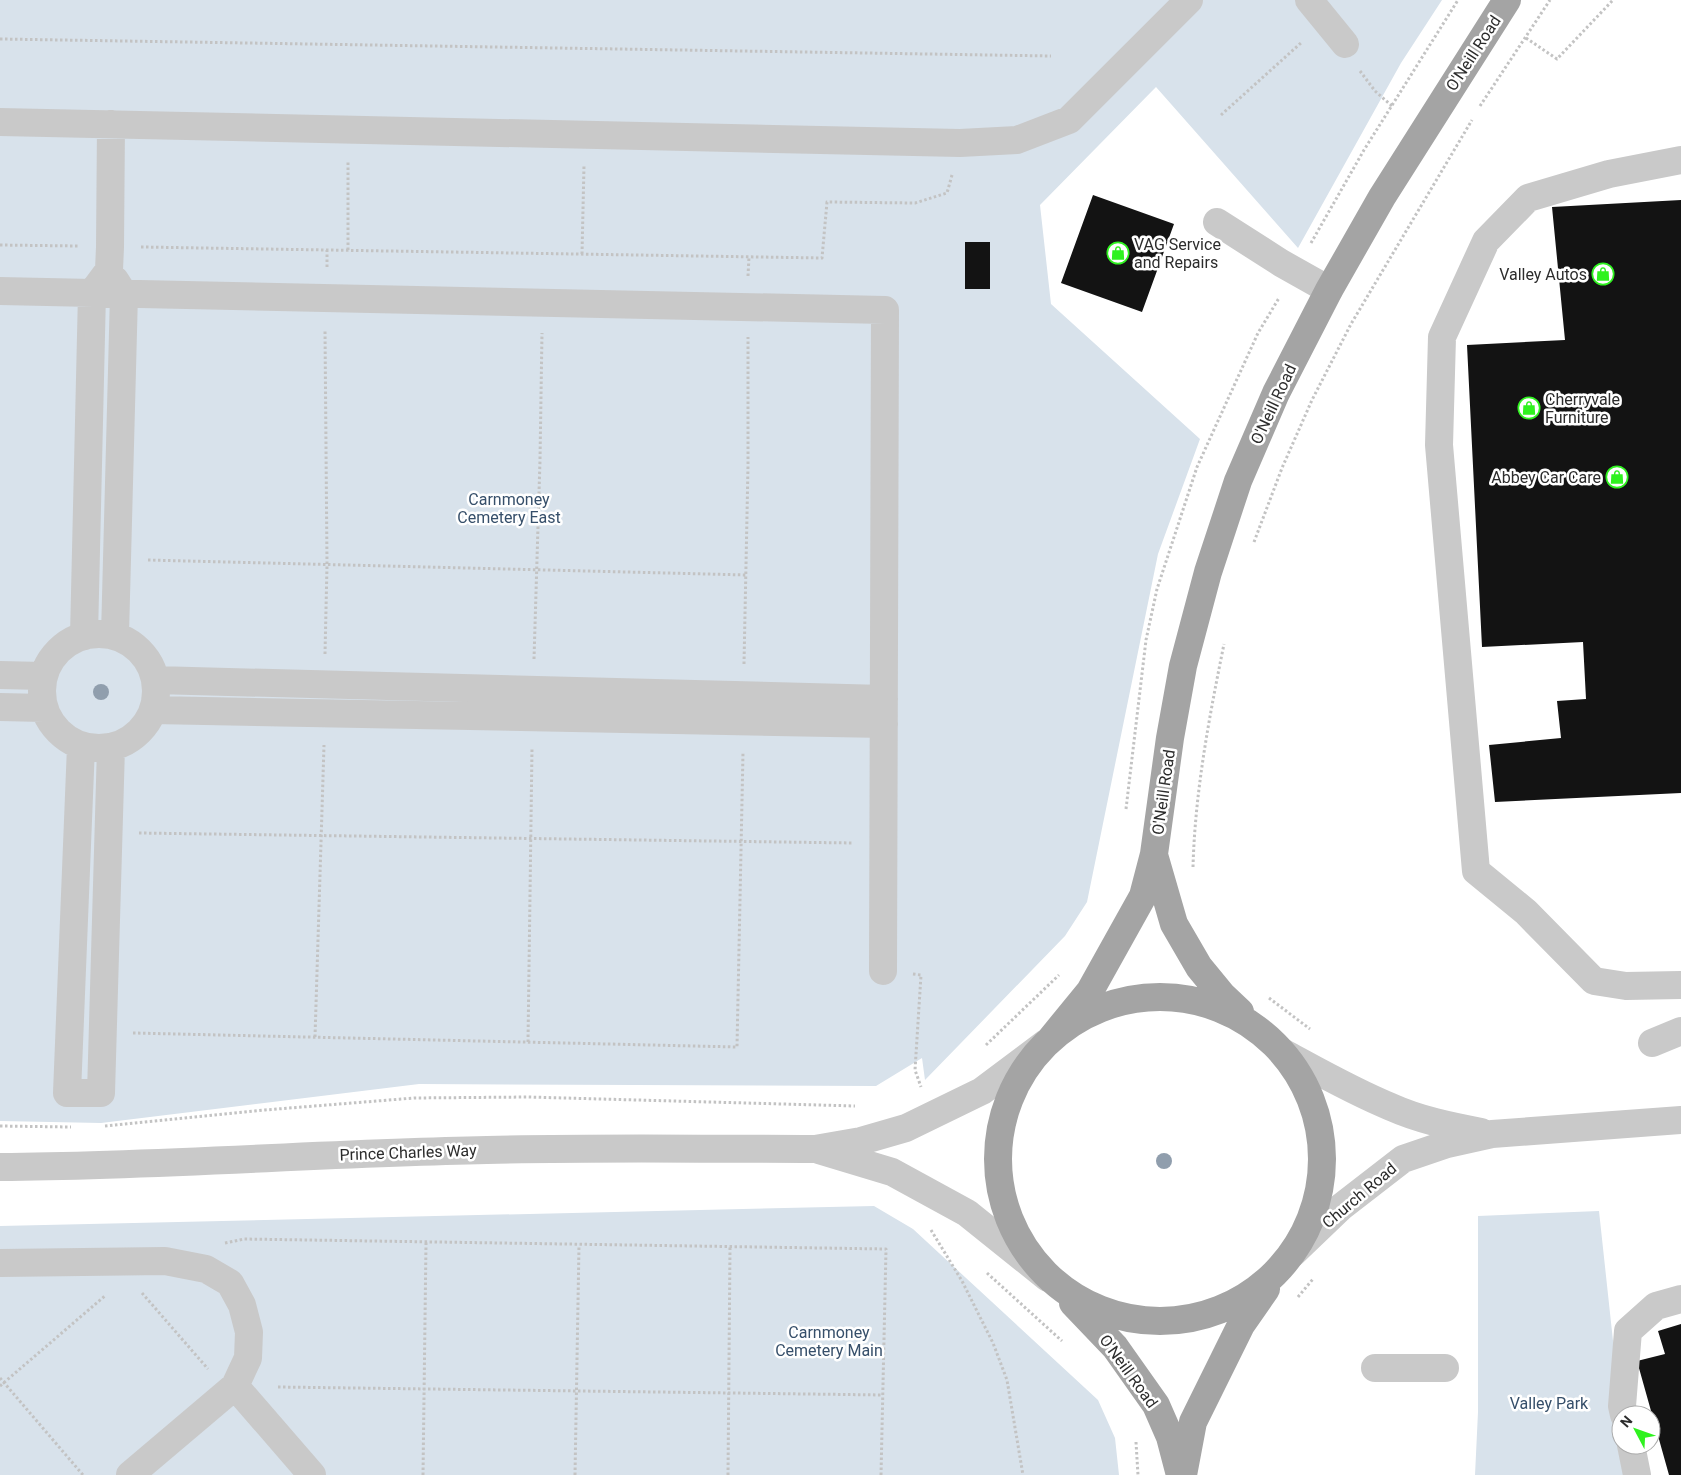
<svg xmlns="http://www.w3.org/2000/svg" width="1681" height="1475" font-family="Roboto,sans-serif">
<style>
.green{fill:#d8e2eb}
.building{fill:#131313}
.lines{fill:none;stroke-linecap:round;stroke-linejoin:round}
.path{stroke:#c3c3c3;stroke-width:3;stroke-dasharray:2.5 2.5;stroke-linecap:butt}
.minor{stroke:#c9c9c9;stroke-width:28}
.major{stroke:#a4a4a4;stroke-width:28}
.tree{fill:#909ead}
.labels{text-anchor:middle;stroke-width:5;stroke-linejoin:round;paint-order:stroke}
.street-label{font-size:16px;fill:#2c2c2c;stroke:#fff}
.poi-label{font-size:16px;fill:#2c2c2c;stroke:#fff;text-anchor:start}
.park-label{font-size:16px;fill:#364f6a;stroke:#fff}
</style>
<rect width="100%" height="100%" fill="#fff"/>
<path class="green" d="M0,0H1442L1401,63L1298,248L1156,87L1040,205L1051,304L1200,439L1158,554L1087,902L1065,936L925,1080L922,1058L876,1086L419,1084L101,1123L0,1121Z
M874,1206L913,1229L1098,1400L1115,1438L1119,1475H0V1226Z
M1599,1211L1621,1415V1445L1628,1475H1475L1478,1412V1216Z"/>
<path class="building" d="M1093,195L1174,224L1142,312L1061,283Z
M1681,200V793L1495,802L1489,745L1561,738L1557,701L1586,699L1583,642L1482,647L1467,345L1565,340L1552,207Z
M965,242H990V289H965Z
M1681,1324V1475H1669L1637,1361L1665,1354L1658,1331Z"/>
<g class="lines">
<path class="path" d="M1526,38L1557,59L1613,0
M0,39L1051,56
M1360,71L1375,91L1392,106
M1480,106L1550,0
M1221,115L1302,42
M1311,243L1364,150L1458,0
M0,245L79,246
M141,247L822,258L827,202L915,203L947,193L952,175
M348,250V160
M582,254L584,165
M327,267V250
M748,276L749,257
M1254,542L1282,468L1312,400L1351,324L1472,120
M148,560L746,575
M325,654L327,565L325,330
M534,659L540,460L542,333
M744,664L748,466V337
M1126,809L1146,640L1157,589L1197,467L1258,333L1279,298
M139,833L853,843
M1193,867C1195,792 1209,718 1224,644
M913,974L921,975L915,1070L921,1087
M1269,998L1310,1029
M133,1033L737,1047L743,752
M315,1037L324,745
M528,1042L532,748
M986,1045L1059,975
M0,1126L71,1127
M105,1126L265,1110L414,1098L528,1097L855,1106
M931,1230L962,1281L993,1343L1007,1380L1023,1475
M225,1243L244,1239L886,1249L881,1475
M987,1273L1062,1341
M142,1293L208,1369
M1298,1297L1313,1279
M0,1378L83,1475
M0,1386L106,1295
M278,1387L883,1395
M1136,1442L1138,1475
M423,1475L426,1242
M575,1475L579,1245
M728,1475L730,1247"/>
<path class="minor" d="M1309,0L1345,44
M0,122L960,143L1017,140L1069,120L1189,0
M1681,160L1609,174L1528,198L1486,241L1442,337L1439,445L1476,871L1526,912L1594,981L1626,986L1681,985
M1217,222L1281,263L1329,290
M115,280L124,294L115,635
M0,291L885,310L883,971
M42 691a57 57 0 1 1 114 0a57 57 0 1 1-114 0Z
M84,636L92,293L109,270L110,247L111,124
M0,675L43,676
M155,680L884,699
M0,707L44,708
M153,710L884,724
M81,746L67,1093H101L111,747
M1652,1043L1681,1031
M1284,1053C1319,1072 1354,1092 1391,1107C1420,1120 1450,1126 1481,1132
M819,1150L892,1172L967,1213L1048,1278
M0,1167C163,1166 325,1153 487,1150C597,1147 706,1149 815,1149L861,1141L906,1128L982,1091L1046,1043
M1293,1253L1341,1207L1403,1159L1447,1144L1492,1134L1681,1120
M0,1263L165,1261L206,1269L230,1283L242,1305L249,1332L248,1358L235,1386L130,1475
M1375,1368H1445
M235,1386L312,1475
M1624,1415L1622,1406L1628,1331L1656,1306L1681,1299
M1631,1445L1637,1475"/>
<path class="major" d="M1154,855L1174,924L1199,967L1222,995L1240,1012
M998 1159a162 162 0 1 1 324 0a162 162 0 1 1-324 0Z
M1050,1040L1090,991L1143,896L1154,854L1170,738L1183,666L1208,572L1238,481L1276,393L1329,290L1382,197L1507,0
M1073,1303L1115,1347L1156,1405L1170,1437L1180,1475
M1183,1475L1193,1422L1241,1325L1266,1289"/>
</g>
<g class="tree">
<circle cx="101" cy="692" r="8"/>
<circle cx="1164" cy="1161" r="8"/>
</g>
<defs>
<g id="shop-ring" transform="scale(1.125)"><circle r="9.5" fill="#fff" stroke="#2ff21f" stroke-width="1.5"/><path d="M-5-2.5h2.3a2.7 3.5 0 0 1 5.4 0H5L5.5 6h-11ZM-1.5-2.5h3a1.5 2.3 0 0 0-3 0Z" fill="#2ff21f"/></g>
</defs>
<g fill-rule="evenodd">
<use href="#shop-ring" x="1118" y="253"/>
<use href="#shop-ring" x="1603" y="274"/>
<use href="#shop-ring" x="1529" y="408"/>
<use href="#shop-ring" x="1617" y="477"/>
</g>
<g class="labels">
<g class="street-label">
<text transform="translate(1473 53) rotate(-57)" y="6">O'Neill Road</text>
<text transform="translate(1273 404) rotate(-65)" y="6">O'Neill Road</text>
<text transform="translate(1163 792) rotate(-82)" y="6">O'Neill Road</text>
<text transform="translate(408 1152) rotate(-2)" y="6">Prince Charles Way</text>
<text transform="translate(1359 1195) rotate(-40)" y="6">Church Road</text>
<text transform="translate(1129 1371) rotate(54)" y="6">O'Neill Road</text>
</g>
<g class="poi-label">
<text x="1134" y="250">VAG Service<tspan x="1134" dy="18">and Repairs</tspan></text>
<text x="1587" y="280" text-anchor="end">Valley Autos</text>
<text x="1545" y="405">Cherryvale<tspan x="1545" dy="18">Furniture</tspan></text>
<text x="1601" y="483" text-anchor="end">Abbey Car Care</text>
</g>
<g class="park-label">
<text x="509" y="505">Carnmoney<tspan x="509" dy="18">Cemetery East</tspan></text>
<text x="829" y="1338">Carnmoney<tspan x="829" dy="18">Cemetery Main</tspan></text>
<text x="1549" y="1409">Valley Park</text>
</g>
</g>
<g transform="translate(1636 1430) rotate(311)"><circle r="24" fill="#ffffff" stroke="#ababab"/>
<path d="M0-4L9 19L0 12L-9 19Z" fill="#2ff21f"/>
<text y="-8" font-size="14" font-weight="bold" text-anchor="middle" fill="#2c2c2c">N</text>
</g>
</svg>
